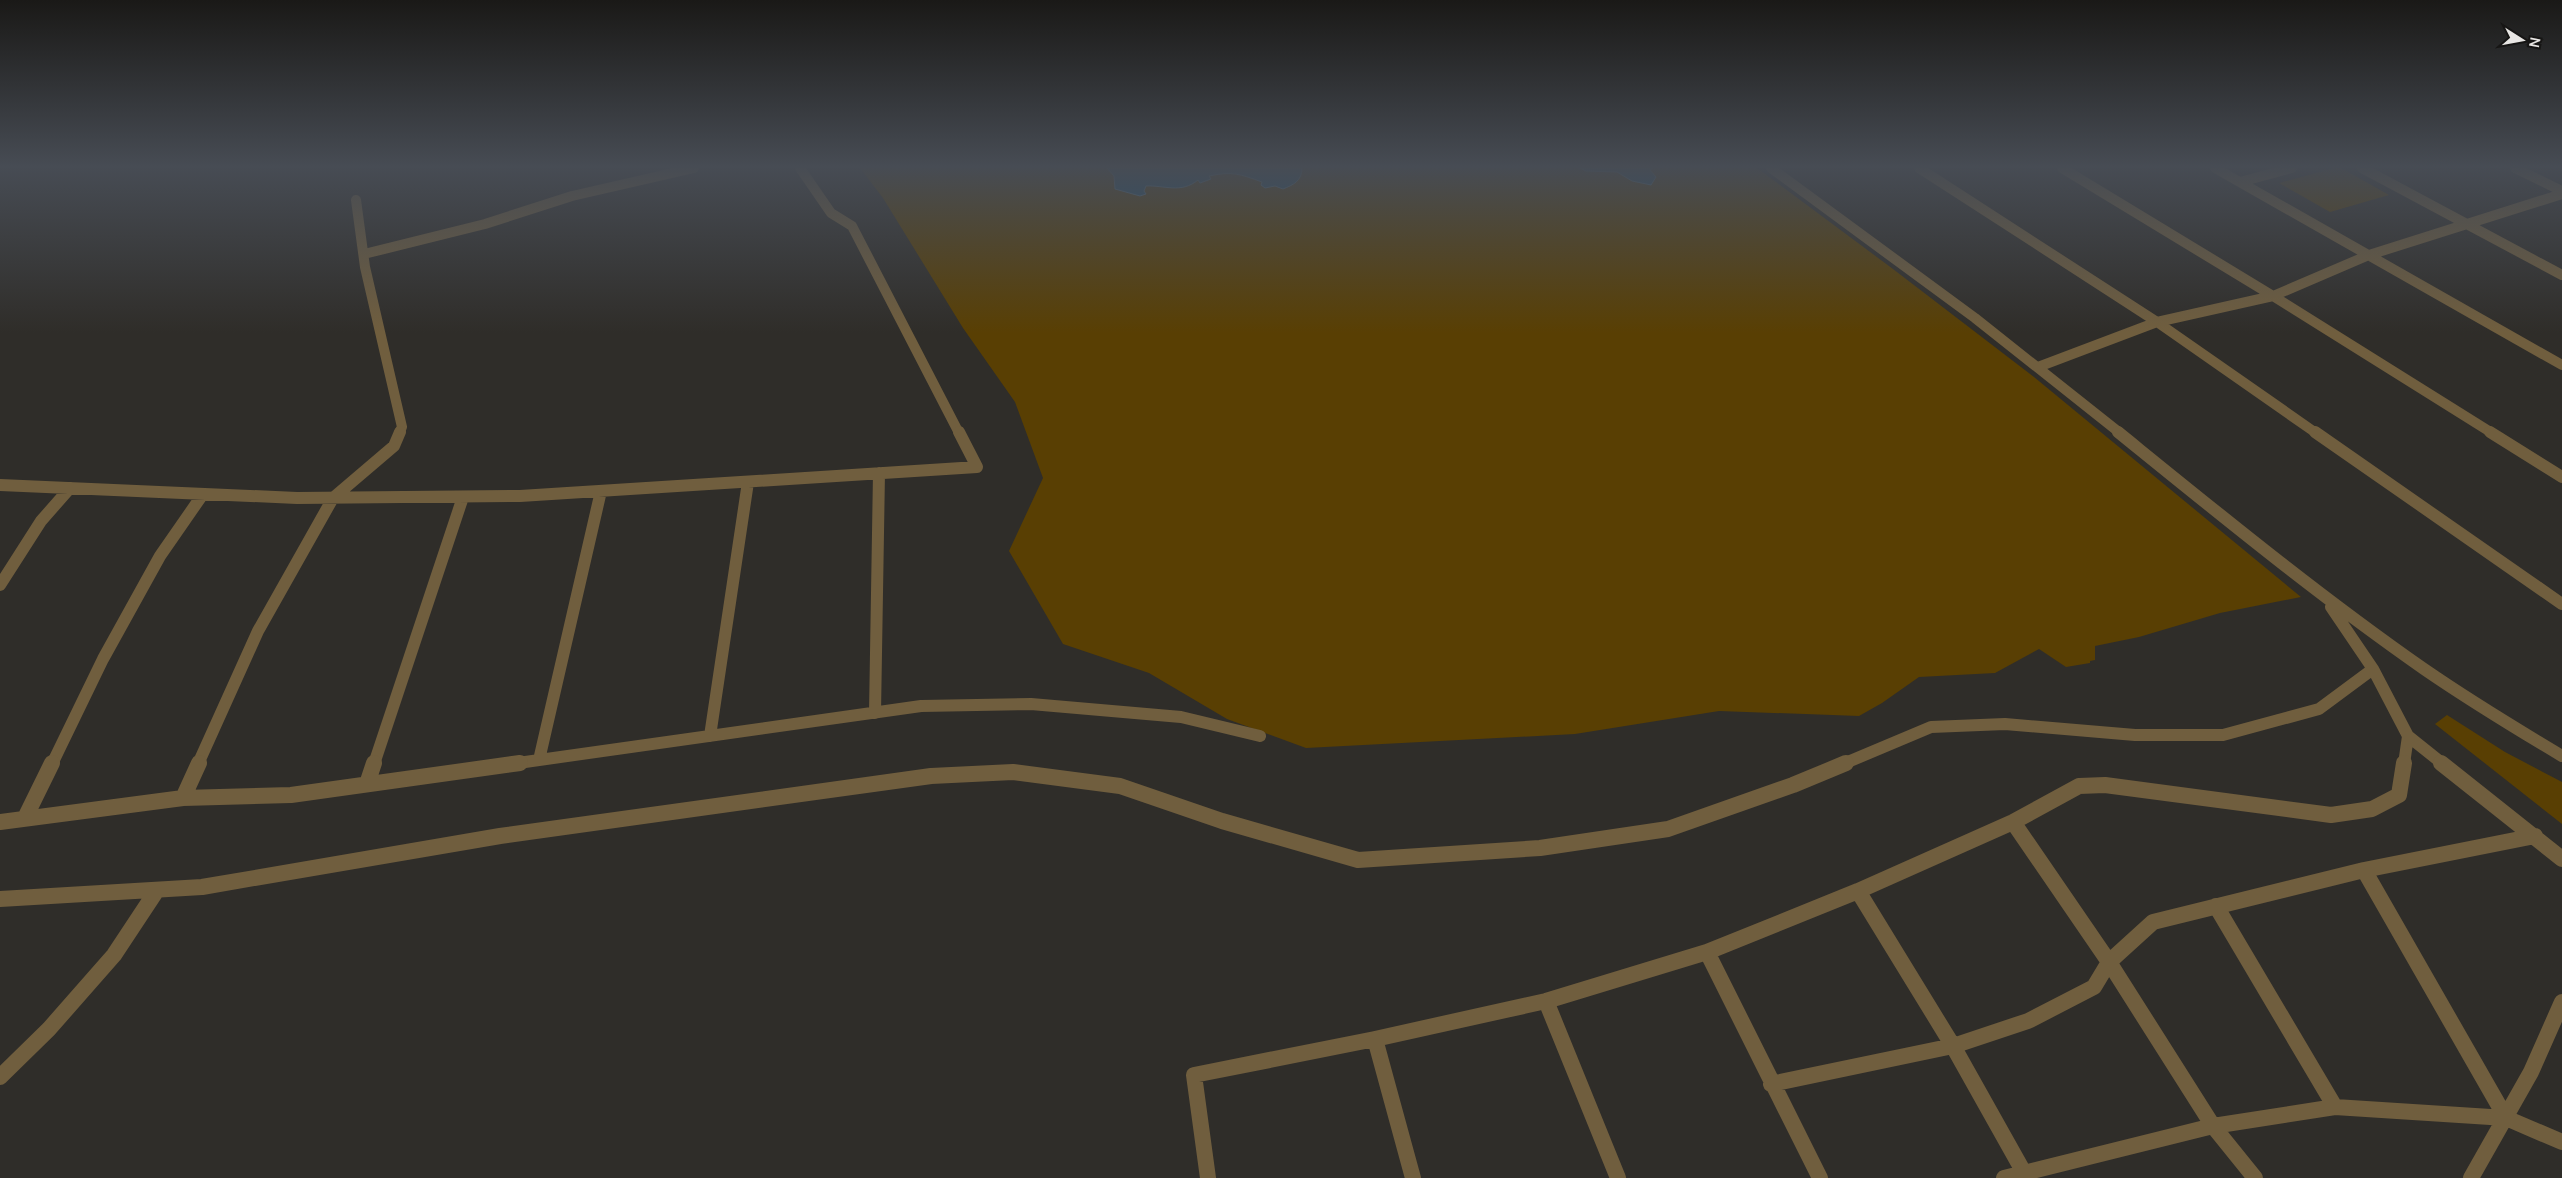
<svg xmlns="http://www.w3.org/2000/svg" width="2562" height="1178" font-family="Manrope,sans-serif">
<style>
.green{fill:#593f03}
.water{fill:#13537e;stroke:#537f9d}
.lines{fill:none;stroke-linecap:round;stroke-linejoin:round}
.minor-far2{stroke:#705e3e;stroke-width:10}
.minor-far1{stroke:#705e3e;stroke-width:12}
.minor{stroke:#705e3e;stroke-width:16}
</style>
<rect width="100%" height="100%" fill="#2f2d29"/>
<path class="green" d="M860,168H1757L1893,269L2034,377L2301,597L2220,613L2139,637L2095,646V660L2090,661V663L2066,667L2039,649L1995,673L1919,677L1882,703L1859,716L1719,711L1575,734L1306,748L1227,719L1149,673L1063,644L1009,551L1043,478L1015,402L963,328L883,198Z
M2335,168H2341L2389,195L2330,212L2279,183Z
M2447,715L2505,752L2562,782V824L2435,724Z"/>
<path class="water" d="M1107,168H1302C1302,181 1293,185 1283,189L1275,186L1265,188L1261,185L1262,182C1240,174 1232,171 1209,176L1211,179L1200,183L1198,180C1181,194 1164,185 1146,186L1144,191L1146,194L1140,196L1115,189L1114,176Z
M1580,168H1653L1650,170L1656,177L1651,185L1632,181L1617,172L1586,171Z"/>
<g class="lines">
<path class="minor-far2" d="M800,168L831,213L852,226L959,433
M1771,168L1975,318L2120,433
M1919,168L2157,322L2316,433
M2062,168L2273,296L2492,433
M2215,168L2562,365
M2362,168L2562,275
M2515,168L2562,191
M2240,182L2292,168
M356,200L365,267L402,427L399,433
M364,254L485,224L572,196L694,168
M2038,367L2157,322L2273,296L2369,255L2562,194"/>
<path class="minor-far1" d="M2118,432C2218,513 2318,595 2424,669C2469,700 2515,728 2562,756
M2315,432L2562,604
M2490,432L2562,477
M0,485L297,498L520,496L977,467L959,432
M0,585L41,521L70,488
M2331,607L2373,669L2408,736L2443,764
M875,713L879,473
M710,736L748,482
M539,760L601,491
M52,764L103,659L160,556L203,494
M198,764L258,631L333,498L394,446L400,432
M374,764L463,497
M511,764L921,706L1031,704L1181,717L1260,736
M1843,764L1931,727L2005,724L2135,735H2223L2319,709L2373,669
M2404,764L2408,736"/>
<path class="minor" d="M2441,763L2562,859
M367,784L374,763
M183,798L199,763
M25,818L52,763
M0,822L183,798L291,795L520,763
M2013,822L2109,962L2213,1126L2255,1178
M2364,870L2506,1118
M1858,891L1953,1046L2027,1178
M0,899L202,887L500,836L931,776L1013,772L1120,786L1222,821L1358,860L1540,848L1668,829L1793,785L1846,763
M2216,906L2335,1107
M1707,952L1820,1178
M1546,1001L1618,1178
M1375,1039L1413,1178
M0,1077L49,1029L114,955L157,890
M1771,1084L1953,1046L2028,1021L2094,987L2109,962L2153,922L2364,870L2535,836
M1208,1178L1194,1075L1375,1039L1546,1001L1707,952L1858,891L2013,822L2079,786L2105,785L2331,815L2372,809L2399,795L2404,763
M2004,1178L2213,1126L2335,1107L2506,1118L2562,1142
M2471,1178L2531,1072L2562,1002"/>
</g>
<linearGradient id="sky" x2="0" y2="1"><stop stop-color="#1a1917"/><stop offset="0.5" stop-color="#474c54"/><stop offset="1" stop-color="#474c54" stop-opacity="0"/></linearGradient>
<rect width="2562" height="333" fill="url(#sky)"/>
<g transform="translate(2522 40) rotate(101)" stroke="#161514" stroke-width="4" paint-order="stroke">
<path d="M0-4L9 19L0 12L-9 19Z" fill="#e8e6e4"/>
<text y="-8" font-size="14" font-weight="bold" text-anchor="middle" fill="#e8e6e4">N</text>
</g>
</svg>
